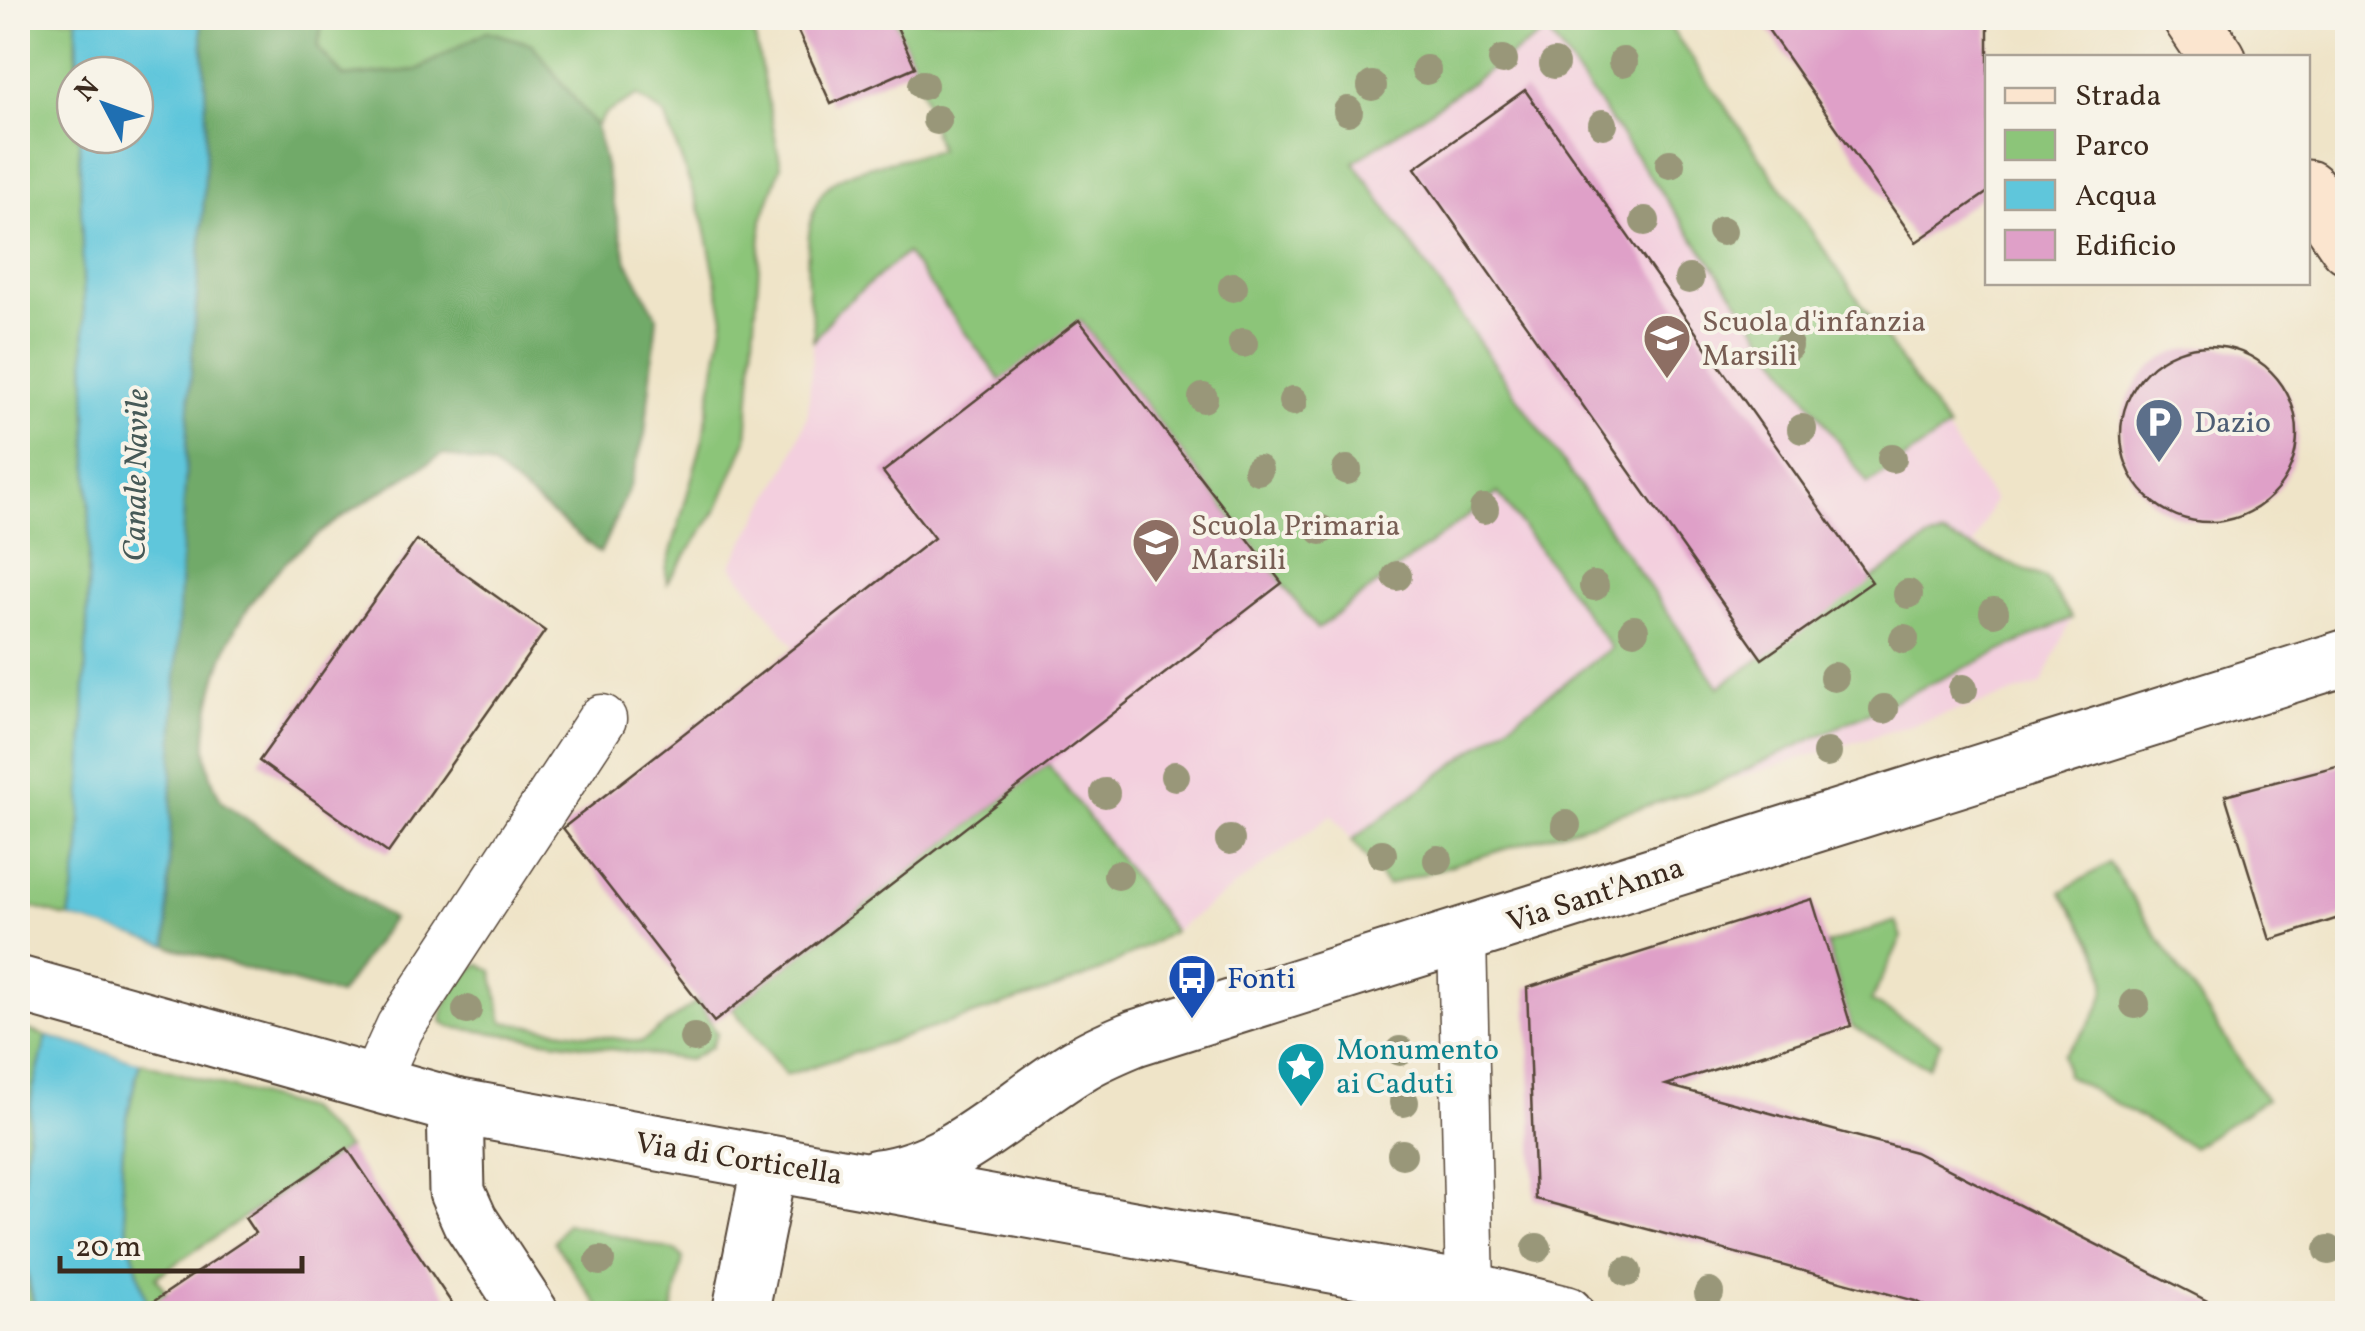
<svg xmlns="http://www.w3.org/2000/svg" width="2365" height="1331" font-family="Vollkorn,serif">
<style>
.built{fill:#f3cfde}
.green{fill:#8cc579;stroke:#64784c;stroke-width:2.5}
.forest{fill:#71aa69;stroke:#566a44;stroke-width:2.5}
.water{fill:#5fc6db;stroke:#4d787c;stroke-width:2.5}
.pier{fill:#efe4c8}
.building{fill:#dfa0c8}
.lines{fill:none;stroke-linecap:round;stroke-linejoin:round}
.lane-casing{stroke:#564638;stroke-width:51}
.street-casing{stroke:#564638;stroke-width:59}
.secondary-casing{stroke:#564638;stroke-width:59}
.lane{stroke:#fff;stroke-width:48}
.street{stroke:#fff;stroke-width:55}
.secondary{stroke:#fbe5cf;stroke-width:55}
.tree{fill:#999779}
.labels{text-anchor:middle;stroke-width:8;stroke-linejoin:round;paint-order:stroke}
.education-label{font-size:30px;fill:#785e54;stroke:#f7f3e8;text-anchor:start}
.service-label{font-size:30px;fill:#4e5e75;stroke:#f7f3e8;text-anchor:start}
.street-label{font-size:30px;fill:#3b2a1e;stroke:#f7f3e8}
.transit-label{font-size:30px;fill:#164399;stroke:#f7f3e8;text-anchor:start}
.culture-label{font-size:30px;fill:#0d838f;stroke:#f7f3e8;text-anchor:start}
.water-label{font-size:32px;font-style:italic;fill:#465957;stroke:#f7f3e8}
</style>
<rect width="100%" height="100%" fill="#f7f3e8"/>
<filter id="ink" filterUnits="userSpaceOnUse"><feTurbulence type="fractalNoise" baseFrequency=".01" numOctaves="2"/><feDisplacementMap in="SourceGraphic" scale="20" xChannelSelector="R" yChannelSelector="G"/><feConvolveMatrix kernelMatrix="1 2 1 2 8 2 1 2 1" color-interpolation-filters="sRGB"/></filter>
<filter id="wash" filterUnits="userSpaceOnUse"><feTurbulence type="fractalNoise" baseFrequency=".0048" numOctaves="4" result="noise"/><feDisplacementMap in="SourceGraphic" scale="40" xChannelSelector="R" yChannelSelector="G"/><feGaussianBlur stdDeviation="2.25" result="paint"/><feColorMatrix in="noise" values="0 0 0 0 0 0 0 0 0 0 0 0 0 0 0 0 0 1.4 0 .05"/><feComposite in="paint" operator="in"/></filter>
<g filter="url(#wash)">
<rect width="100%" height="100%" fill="#efe4c8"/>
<path class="built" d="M1493,18H1664L1994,500L1974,545L2045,578L2072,618L2041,685L1387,885L1332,815L1174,931L1100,971L1057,988L731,565L790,461L808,413L813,342L834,313L906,253L1079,320Z"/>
<path class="green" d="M18,18H77L75,135H79L90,526L80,850L69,918L18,903Z
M323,18H751L781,166L762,220L747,440L718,508L667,583L666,570L703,439L724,318L704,222L665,115L637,96L605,114L596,127L532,44L487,31L417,70L343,77L318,48Z
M893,18H1664L1948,429L1868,484L1547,31L1354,162L1719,687L1929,539L1944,536L2045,578L2072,618L1711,786L1387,885L1352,840L1611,648L1498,493L1317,629L1080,320L1001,381L906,253L834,313L813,342C816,322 809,308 808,289C803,165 833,177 939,150L915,67Z
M1048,764L1174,931L1100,971L1057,988L786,1075L732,1008Z
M2109,863L2266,1100L2192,1147L2066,1075L2063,1055C2131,985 2107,965 2061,892Z
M1896,921L1902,937L1871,1001L1941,1042L1928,1067L1851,1026L1827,944Z
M480,964L492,971L503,1022L641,1042L698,1001L717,1034L711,1047L689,1060L450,1027L442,1021C442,1003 463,972 480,964Z
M18,1027L47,1036L32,1093L18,1232Z
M140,1062L306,1109L347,1148L156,1277L179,1313H150C118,1207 111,1171 140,1062Z
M566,1223L677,1251L683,1258L672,1313H603L554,1242Z
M18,1243L36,1313H18Z"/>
<path class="forest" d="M200,18H323L318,48L344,77L417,70L487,31L532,44L596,127L627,261L657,317L645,434L629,489L600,553L492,466L443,454C342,517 241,564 213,692C203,734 201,763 222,802L392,919L339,995L167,946C171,760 180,574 190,387C198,263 215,143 200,18Z"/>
<path class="water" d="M77,18H200C215,143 198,263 190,387C180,574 171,760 167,946L69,918L80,850L90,526L79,135H135V75H78Z
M47,1036L140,1062C111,1171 118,1207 150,1313L36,1314L18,1232L32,1093Z"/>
<path class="pier" d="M64,917L116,931L172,948L166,951L67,923Z
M48,1031L141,1057L145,1063L42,1034Z"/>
<g id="blocks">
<path class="building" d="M792,18H893L915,67L831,104Z
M1760,18H1988V192L1916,242Z
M1525,90L1872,582L1762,659L1415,168Z
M1079,320L1282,583L714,1022L563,828L934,538L883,472Z
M2121 434a88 88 0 1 1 176 0a88 88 0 1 1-176 0Z
M417,540L545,631L388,853L259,761Z
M2348,763V915L2270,940L2225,795Z
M1812,899L1851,1026L1666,1085L1915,1152L2233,1314H1939L1915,1301L1535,1199L1527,988Z
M347,1148L459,1314H135L255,1233L245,1218Z"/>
</g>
</g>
<g filter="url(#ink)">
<use href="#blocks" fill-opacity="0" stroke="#564638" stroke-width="2.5"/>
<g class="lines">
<g class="lane-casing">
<path id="lane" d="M1462,937L1470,1290
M373,1086L400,1027L602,719"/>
</g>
<g class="street-casing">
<path id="street" d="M18,984L455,1106L1470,1290L1566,1314
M455,1106L457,1192L470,1221L531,1314
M877,1177C956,1168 1013,1104 1079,1065C1096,1054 1116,1046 1135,1038L2348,657
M740,1314L770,1164"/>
</g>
<g class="secondary-casing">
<path id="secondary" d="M2191,18L2218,58
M2308,188L2348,246"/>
</g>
<use href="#lane" class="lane"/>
<use href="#street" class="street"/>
<use href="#secondary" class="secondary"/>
</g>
<g class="tree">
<circle cx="1503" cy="60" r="15"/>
<circle cx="1623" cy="62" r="15"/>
<circle cx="1554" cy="64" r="15"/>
<circle cx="1426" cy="70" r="15"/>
<circle cx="923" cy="85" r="15"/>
<circle cx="1372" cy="86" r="15"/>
<circle cx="1348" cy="111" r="15"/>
<circle cx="937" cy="120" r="15"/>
<circle cx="1603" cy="124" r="15"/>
<circle cx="1670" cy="164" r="15"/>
<circle cx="1645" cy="221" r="15"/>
<circle cx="1722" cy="231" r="15"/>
<circle cx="1689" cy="279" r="15"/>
<circle cx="1233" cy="287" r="15"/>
<circle cx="1243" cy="343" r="15"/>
<circle cx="1788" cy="346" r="15"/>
<circle cx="1203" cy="398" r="15"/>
<circle cx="1293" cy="401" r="15"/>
<circle cx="1802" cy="429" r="15"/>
<circle cx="1892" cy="458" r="15"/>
<circle cx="1258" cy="470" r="15"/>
<circle cx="1347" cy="470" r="15"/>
<circle cx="1484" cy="509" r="15"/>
<circle cx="1321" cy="530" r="15"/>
<circle cx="1397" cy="576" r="15"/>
<circle cx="1594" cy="586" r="15"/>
<circle cx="1908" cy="594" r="15"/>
<circle cx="1994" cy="612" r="15"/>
<circle cx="1634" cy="630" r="15"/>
<circle cx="1904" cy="639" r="15"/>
<circle cx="1834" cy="677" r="15"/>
<circle cx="1963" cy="689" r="15"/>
<circle cx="1884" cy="709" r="15"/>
<circle cx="1827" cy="753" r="15"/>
<circle cx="1175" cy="776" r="15"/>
<circle cx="1105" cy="793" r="15"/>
<circle cx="1566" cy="825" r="15"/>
<circle cx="1230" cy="840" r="15"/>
<circle cx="1382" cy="854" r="15"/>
<circle cx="1438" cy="860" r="15"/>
<circle cx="1118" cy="875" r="15"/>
<circle cx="2135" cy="1004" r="15"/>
<circle cx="467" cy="1010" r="15"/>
<circle cx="694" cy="1038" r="15"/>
<circle cx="1400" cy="1051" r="15"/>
<circle cx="1404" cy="1102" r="15"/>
<circle cx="1402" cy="1154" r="15"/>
<circle cx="1537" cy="1248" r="15"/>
<circle cx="2329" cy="1250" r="15"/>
<circle cx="600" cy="1261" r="15"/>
<circle cx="1627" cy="1272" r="15"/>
<circle cx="1709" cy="1293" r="15"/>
</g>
</g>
<defs>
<g id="school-pin" transform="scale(2.5)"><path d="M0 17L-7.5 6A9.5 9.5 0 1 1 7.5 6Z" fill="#8d6e63" stroke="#f7f3e8"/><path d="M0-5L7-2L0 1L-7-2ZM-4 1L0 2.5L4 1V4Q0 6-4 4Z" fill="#fff"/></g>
<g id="parking-pin" transform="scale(2.5)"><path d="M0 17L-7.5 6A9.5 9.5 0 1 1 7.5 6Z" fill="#5c6f8a" stroke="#f7f3e8"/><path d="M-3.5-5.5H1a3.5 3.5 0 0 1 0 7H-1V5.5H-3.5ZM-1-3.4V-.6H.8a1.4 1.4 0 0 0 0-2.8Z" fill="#fff"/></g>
<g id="bus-pin" transform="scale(2.5)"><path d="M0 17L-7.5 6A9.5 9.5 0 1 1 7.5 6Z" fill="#1a4fb4" stroke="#f7f3e8"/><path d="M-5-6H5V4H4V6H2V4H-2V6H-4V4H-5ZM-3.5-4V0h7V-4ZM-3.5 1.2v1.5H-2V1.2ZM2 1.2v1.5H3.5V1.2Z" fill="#fff"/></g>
<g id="sight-pin" transform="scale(2.5)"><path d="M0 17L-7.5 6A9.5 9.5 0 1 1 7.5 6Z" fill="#0f9aa8" stroke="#f7f3e8"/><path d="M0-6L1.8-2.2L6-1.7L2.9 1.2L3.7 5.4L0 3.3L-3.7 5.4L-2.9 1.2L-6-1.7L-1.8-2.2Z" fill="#fff"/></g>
</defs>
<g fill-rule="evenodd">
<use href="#school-pin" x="1667" y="338"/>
<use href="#parking-pin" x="2159" y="422"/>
<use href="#school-pin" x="1156" y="542"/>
<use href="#bus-pin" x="1192" y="978"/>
<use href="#sight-pin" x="1301" y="1066"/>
</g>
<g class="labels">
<g class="education-label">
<text x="1702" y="331">Scuola d'infanzia<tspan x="1702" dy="34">Marsili</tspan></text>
<text x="1191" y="535">Scuola Primaria<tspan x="1191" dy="34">Marsili</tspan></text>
</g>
<g class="service-label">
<text x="2194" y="432">Dazio</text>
</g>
<g class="street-label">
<text transform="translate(1595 894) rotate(-18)" y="10">Via Sant'Anna</text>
<text transform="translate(739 1158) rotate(9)" y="10">Via di Corticella</text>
</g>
<g class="transit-label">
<text x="1227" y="988">Fonti</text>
</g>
<g class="culture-label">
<text x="1336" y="1059">Monumento<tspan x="1336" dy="34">ai Caduti</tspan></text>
</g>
<g class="water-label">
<text transform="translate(135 475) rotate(-89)" y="11">Canale Navile</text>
</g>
</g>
<rect width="2365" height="1331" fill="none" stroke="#f7f3e8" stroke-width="60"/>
<rect x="1985" y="55" width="325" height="230" fill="#f7f3e8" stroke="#aca397" stroke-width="2.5"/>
<rect x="2005" y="88" width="50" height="15" fill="#fbe5cf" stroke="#aca397" stroke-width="2.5"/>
<text x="2075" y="105" font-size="30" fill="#3b2a1e">Strada</text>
<rect x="2005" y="130" width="50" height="30" fill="#8cc579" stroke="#aca397" stroke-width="2.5"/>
<text x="2075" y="155" font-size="30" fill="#3b2a1e">Parco</text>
<rect x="2005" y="180" width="50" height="30" fill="#5fc6db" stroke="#aca397" stroke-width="2.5"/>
<text x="2075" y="205" font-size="30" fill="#3b2a1e">Acqua</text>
<rect x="2005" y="230" width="50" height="30" fill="#dfa0c8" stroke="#aca397" stroke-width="2.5"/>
<text x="2075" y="255" font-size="30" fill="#3b2a1e">Edificio</text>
<g transform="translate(105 105) rotate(311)"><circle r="48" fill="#f7f3e8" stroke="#aca397" stroke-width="2.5"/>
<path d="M0-8L18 38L0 25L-18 38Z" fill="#1f6fb2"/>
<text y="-15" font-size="28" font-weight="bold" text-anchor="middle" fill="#3b2a1e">N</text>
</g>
<path d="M60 1256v15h242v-15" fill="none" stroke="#3b2a1e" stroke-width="5"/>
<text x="75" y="1256" font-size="30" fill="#3b2a1e" stroke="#f7f3e8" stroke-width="8" paint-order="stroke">20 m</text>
</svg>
